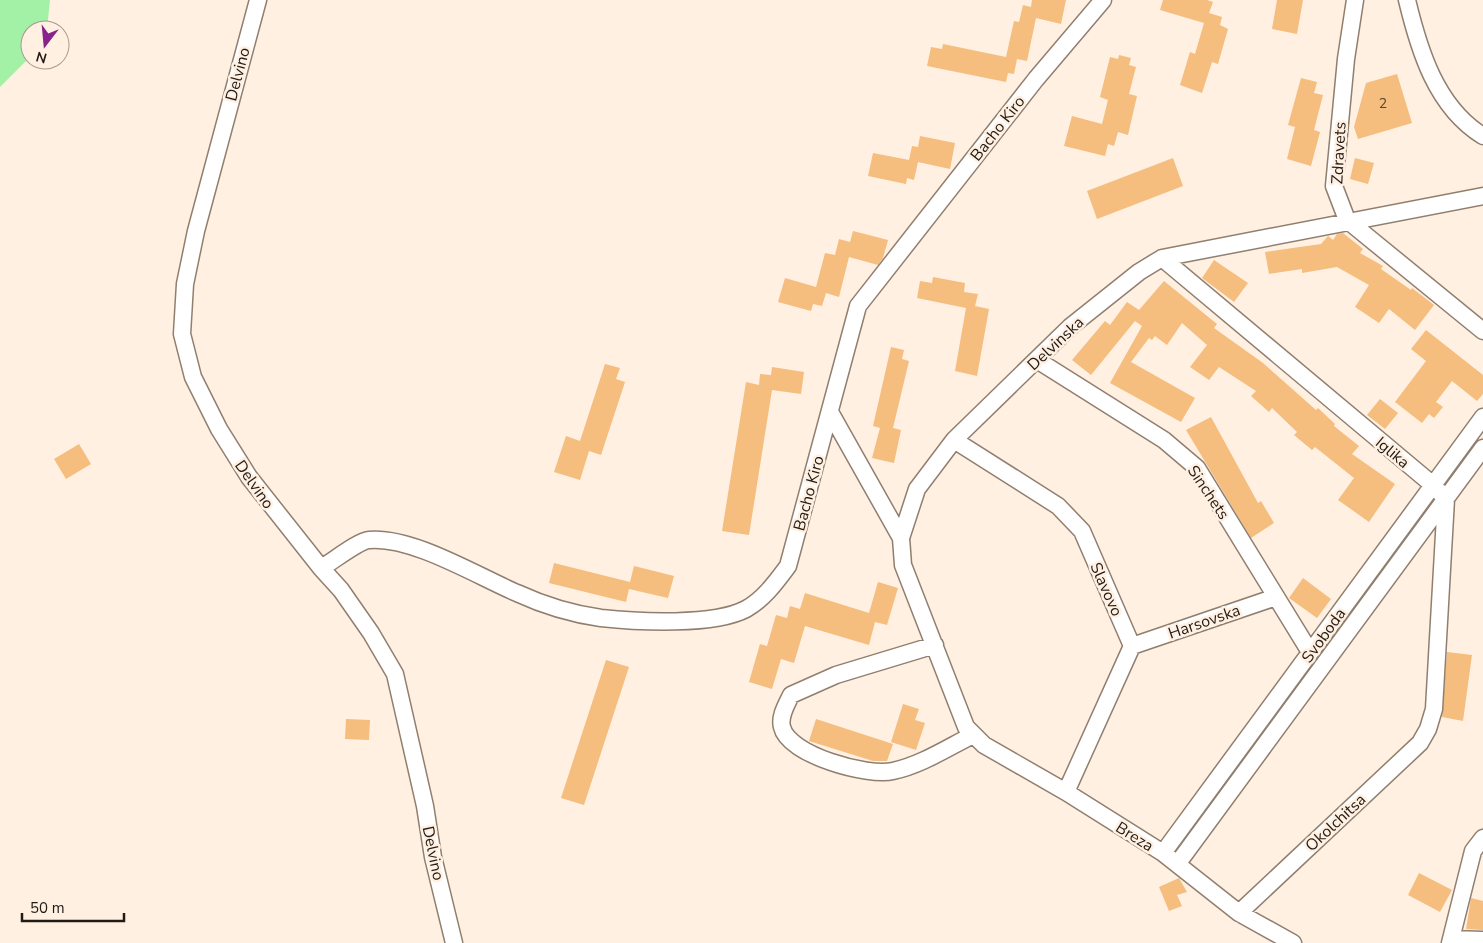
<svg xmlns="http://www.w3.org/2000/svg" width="1483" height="943" font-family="'Nunito Sans',sans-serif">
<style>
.green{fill:#a3f1a7}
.building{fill:#f5bd7e}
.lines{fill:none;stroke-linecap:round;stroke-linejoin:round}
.minor-casing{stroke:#907f6f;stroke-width:19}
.minor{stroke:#fff;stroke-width:16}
.labels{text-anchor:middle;stroke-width:5;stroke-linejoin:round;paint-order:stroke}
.number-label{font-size:14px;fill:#57442f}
.street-label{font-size:16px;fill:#221b15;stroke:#fff0e2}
</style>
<rect width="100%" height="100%" fill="#fff0e2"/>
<path class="green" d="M0,0H50L47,30H30V57L0,87Z"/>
<path class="building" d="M1032,0H1066L1061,24L1036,18L1027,61L1017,59L1014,74L1008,73L1006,82L927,66L931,47L942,49L943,44L1006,57L1014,21L1019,22L1023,5L1031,7Z
M1163,0H1207L1213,2L1209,13L1222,17L1220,25L1228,29L1218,64L1212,62L1202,93L1180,85L1190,52L1195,54L1204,23L1160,10Z
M1277,0H1303L1297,34L1272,29Z
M1119,55L1131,58L1129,65L1136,67L1129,94L1137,96L1128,135L1118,132L1114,146L1108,144L1105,156L1064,146L1072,116L1102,124L1108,100L1100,97L1110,57L1118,59Z
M1397,74L1412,123L1358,139L1354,127L1366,83Z
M1301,78L1317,82L1314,93L1323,95L1314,130L1320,132L1311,166L1287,159L1295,127L1288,125Z
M920,136L955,143L950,169L918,162L914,180L907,178L906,184L868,176L873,153L909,160L912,146L918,147Z
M1173,158L1183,186L1097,219L1087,191Z
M1355,158L1374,163L1368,184L1350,179Z
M853,231L888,240L883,258L878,265L849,257L839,297L826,293L822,306L813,304L811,311L778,302L785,278L816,287L825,253L835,255L839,239L850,242Z
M1343,233L1363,249L1360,253L1383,266L1381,269L1411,290L1412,288L1434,305L1415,330L1389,309L1379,323L1355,307L1369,285L1337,267L1302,273V269L1269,274L1265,252L1321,244L1328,236L1333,240L1337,234Z
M1214,260L1248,283L1234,302L1202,278Z
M933,277L965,283L964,292L978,294L975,306L989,309L977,376L955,371L966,308L917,298L920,281L932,283Z
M1164,281L1217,324L1214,328L1263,363L1316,410L1318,408L1335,424L1334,426L1359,446L1352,454L1395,484L1369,522L1338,500L1354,478L1315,447L1312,450L1294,435L1297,432L1272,408L1269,412L1251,396L1256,391L1219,367L1209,380L1190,367L1207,345L1182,323L1167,345L1155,336L1152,340L1149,338L1131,362L1195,398L1181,422L1110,383L1142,326L1135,321L1091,375L1072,360L1105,321L1110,325L1127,302L1139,310Z
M1426,330L1483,375V394L1477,401L1452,381L1436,402L1443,407L1434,418L1429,414L1422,423L1395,402L1426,361L1411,349Z
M891,347L904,350L902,359L909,361L893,428L901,430L894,463L872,458L880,428L873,426Z
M605,364L620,368L616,379L625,382L601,455L589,451L580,480L554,472L566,436L580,441Z
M772,367L804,372L801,394L772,390L749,535L722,531L746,382L759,385L760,374L771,375Z
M1380,399L1398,413L1385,429L1367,415Z
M1211,417L1258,503L1261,501L1274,523L1251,538L1186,430Z
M79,444L91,464L66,479L54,459Z
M554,563L630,582L634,566L674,576L668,598L629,589L626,602L549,583Z
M1303,578L1331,599L1317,618L1289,598Z
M878,582L898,588L887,625L875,622L869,645L805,626L794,663L781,659L772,689L749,682L760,644L767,646L776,615L787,618L790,606L800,609L805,593L869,613Z
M1447,652L1472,655L1463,721L1442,717Z
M606,660L629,667L584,805L561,798Z
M903,704L919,709L915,720L925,723L916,750L891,742Z
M346,719L370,720L369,740L345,739Z
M816,719L893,744L887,761H873L809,741Z
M1419,873L1452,890L1440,912L1408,895Z
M1179,878L1187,892L1177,895L1182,906L1169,911L1159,887Z
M1471,898L1483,901V930L1466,929Z"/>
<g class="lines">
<g class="minor-casing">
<path id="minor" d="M258,0L196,231L185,284L182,334L193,377L219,429L249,477L321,568L341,590L371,633L395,674L425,806L433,857L454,943
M1355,0L1346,59L1334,186L1347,220L1483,331
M1407,0C1419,50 1436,107 1483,136
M1162,258L1433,485L1446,499L1434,709L1428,729L1420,743L1239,913
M1037,360L1164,440L1197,468L1310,652
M830,412L901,538
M954,440L1058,506L1082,531L1132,646L1066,792
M321,568C332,562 358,541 369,540C412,536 477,576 517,593C543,605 572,614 601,618C638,622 714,626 746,609C764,599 776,582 788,566L858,306L1036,79L1103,0
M935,645L836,675L791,695C787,704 779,716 782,727C788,755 868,777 893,771C921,765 947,748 973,735
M1132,646L1276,597
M1163,853L1483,417
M1178,863L1483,448
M1452,939L1483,940
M1293,943L1239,913L1163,853L1066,792L984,745L966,727L903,565L901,538L917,489L954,440L1070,327L1139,272L1162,258L1483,196
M1450,943L1473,851L1483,838"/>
</g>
<use href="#minor" class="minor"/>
</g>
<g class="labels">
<g class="number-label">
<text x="1383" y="108">2</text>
</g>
<g class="street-label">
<text transform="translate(237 74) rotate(-75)" y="6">Delvino</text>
<text transform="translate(997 128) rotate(-52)" y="6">Bacho Kiro</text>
<text transform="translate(1338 153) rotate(-87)" y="6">Zdravets</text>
<text transform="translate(1055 343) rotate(-43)" y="6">Delvinska</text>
<text transform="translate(1393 452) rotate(40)" y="6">Iglika</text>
<text transform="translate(255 484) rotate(55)" y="6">Delvino</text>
<text transform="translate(1209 492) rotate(56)" y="6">Sinchets</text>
<text transform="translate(808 493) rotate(-75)" y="6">Bacho Kiro</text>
<text transform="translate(1107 589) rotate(66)" y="6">Slavovo</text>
<text transform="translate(1204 621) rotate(-19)" y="6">Harsovska</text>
<text transform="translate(1323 635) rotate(-54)" y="6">Svoboda</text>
<text transform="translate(1335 822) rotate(-43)" y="6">Okolchitsa</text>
<text transform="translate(1135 836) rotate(32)" y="6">Breza</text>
<text transform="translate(434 853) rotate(78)" y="6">Delvino</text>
</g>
</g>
<g transform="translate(45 45) rotate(196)"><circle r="24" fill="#fff0e2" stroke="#a79b90"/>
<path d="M0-4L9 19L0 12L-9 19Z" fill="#87238b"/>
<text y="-8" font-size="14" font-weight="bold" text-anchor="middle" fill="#221b15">N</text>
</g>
<path d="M22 913v8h102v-8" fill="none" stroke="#221b15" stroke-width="2.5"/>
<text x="30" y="913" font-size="15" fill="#221b15" stroke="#fff0e2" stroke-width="4" paint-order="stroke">50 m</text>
</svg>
